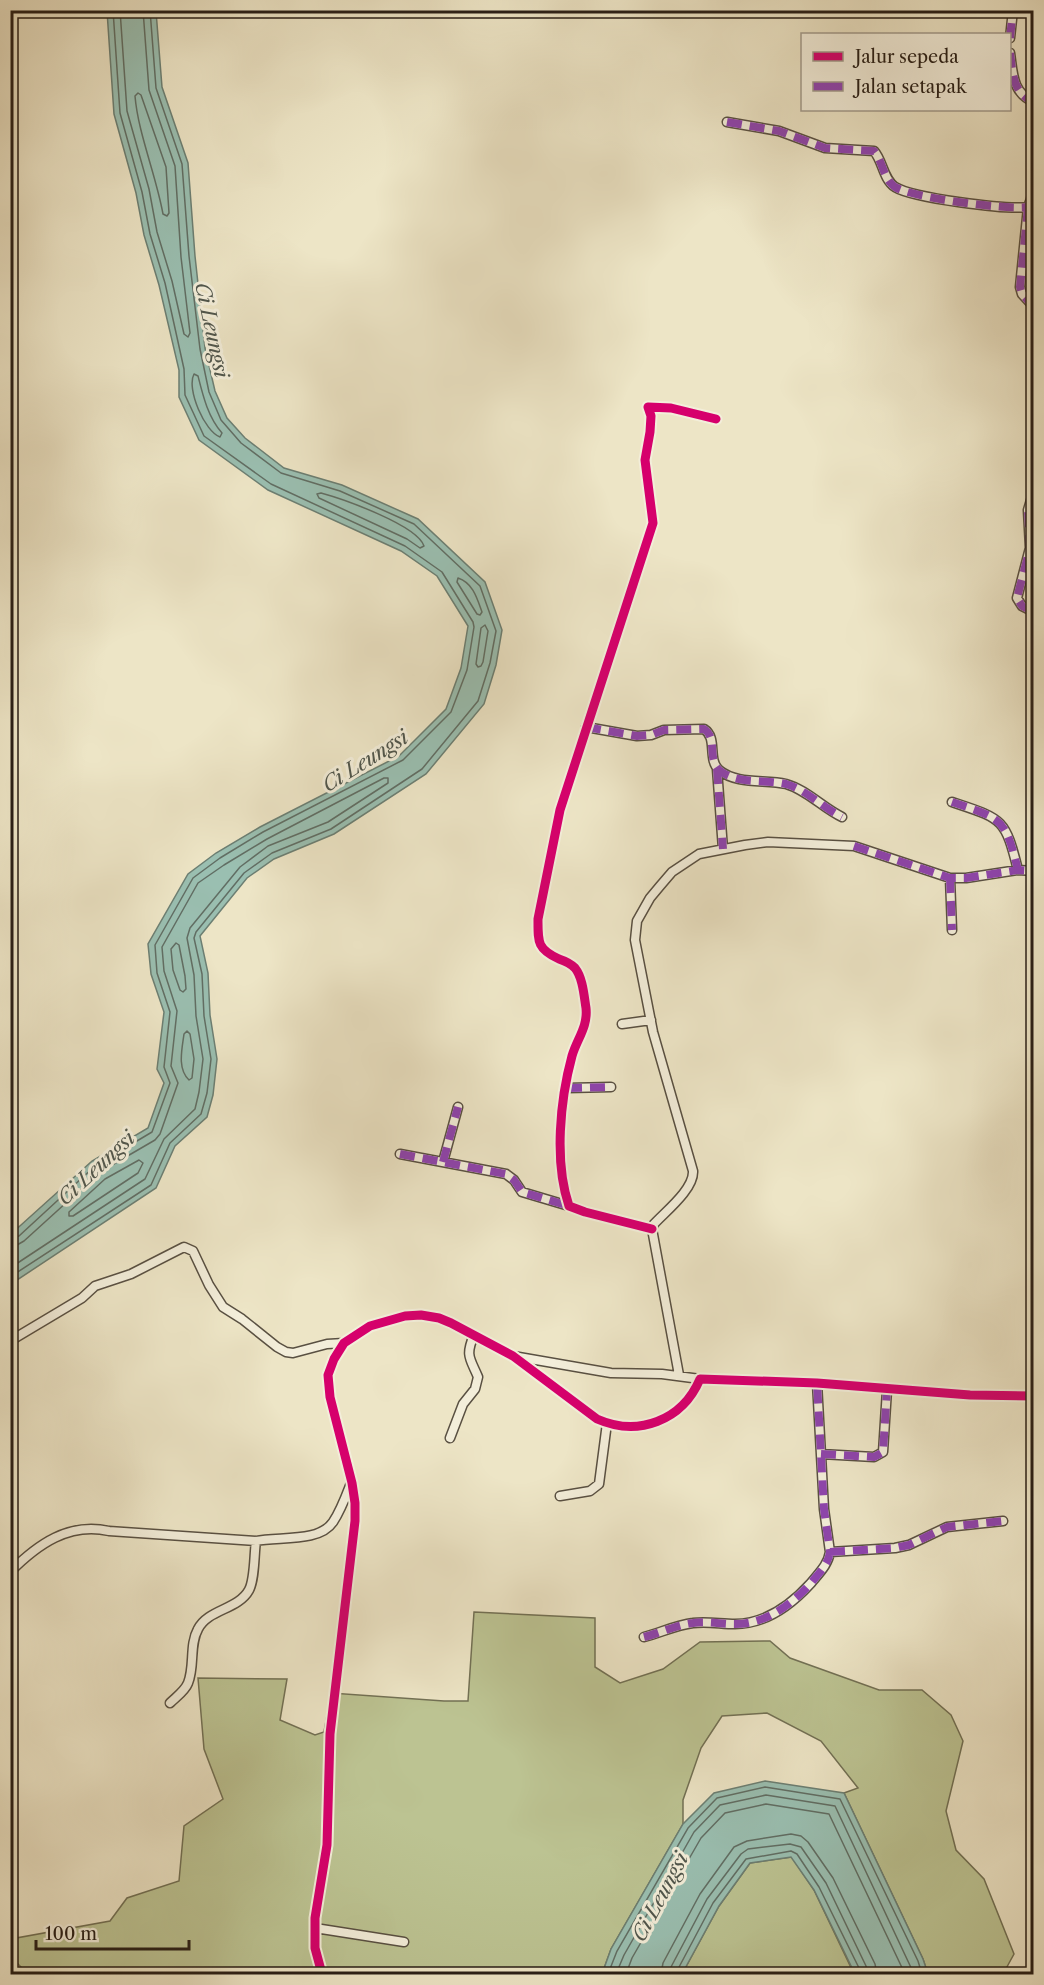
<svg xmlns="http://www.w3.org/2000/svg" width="1044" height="1985" font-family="'Libre Caslon Text',serif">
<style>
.green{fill:#bcc392;stroke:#727054;stroke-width:1.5}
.water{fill:#9abfb1;stroke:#6c7f73;stroke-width:1.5}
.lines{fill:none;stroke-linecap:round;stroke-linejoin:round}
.shore{stroke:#616e64;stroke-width:1.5}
.minor-casing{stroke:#595042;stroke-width:11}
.minor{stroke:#f3eeda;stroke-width:8}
.quiet{stroke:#8e44ad;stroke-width:8;stroke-dasharray:15 8;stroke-linecap:butt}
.cycleway-casing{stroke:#f3eeda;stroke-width:13}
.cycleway{stroke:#d6006c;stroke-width:9}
.labels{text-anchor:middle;stroke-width:6;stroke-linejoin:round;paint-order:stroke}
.water-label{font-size:20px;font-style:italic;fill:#50564c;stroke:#f3eeda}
</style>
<rect width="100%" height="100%" fill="#ede5c6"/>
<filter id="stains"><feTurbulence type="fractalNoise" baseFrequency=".00333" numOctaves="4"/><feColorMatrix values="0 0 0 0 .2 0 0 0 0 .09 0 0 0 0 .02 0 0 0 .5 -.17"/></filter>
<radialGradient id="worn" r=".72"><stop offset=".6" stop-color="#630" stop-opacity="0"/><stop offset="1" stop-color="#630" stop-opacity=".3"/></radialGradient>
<path class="green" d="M474,1612L595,1618V1667L620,1683L663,1669L700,1642L770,1641L790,1658L879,1690H922L951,1715L963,1741L946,1811L956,1850L984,1879L1014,1954L1003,1974H928L923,1959L844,1793L858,1788L821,1741L767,1713L722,1716L701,1748L683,1800V1824L611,1949L602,1974H28L11,1957V1939L110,1921L127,1898L179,1881L184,1826L223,1799L204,1749L198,1678L287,1679L280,1720L315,1735L324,1732L331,1693L444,1701H468Z
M792,1857L814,1890L854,1974H682L719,1906L750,1863Z"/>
<path class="water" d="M107,11H156L162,87L188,163L195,256L205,348L215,391L227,418L245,438L284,468L342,485L418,519L485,582L502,630L496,665L484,704L426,774L334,834L274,859L247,878L200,936L208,973L210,1015L217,1059L213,1095L207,1117L175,1146L156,1188L11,1284V1234L92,1161L148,1128L164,1083L157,1069L164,1012L151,974L148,944L188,874L216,853L260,827L399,756L446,709L461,668L468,626L437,576L401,551L268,490L199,440L179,397V370L159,285L144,235L136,193L114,114Z
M765,1781L844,1793L923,1959L928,1974H855L814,1890L791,1857L750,1863L719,1906L682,1974H602L611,1949L683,1824L714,1793Z"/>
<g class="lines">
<path class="shore" d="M120,10L127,111L149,189L157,232L172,281L184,334L188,337L190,333L181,257L175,166L149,90L143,10
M138,93L141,95L166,167L169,213L167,216L163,214C156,175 138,133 135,96Z
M194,374L198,376C203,396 208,417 222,433L220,437C205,432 186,389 194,374Z
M321,493C343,499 417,525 424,546L420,548L407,539L319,498L317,494Z
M458,578C473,583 477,598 482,612L480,615L477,614L457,582Z
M485,625L488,631L483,662L481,666L478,667L476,664L481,628Z
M176,943L179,945L185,976L186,989L183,992L180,990L173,970L171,949Z
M187,1031L190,1034L194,1059L192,1078L189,1080C177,1069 182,1049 184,1034Z
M139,1160L143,1163L138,1173L73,1216H69V1212L105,1179Z
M10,1239L19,1236L95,1166L152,1132L170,1083L164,1067L170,1012L157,973L155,945L193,878L220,858L263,832L403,760L451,712L467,670L474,627L473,622L442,572L405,546L271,484L204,436L185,395L184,369L165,283L150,234L142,192L120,113L113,10
M10,1246L17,1245L24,1241L100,1172L155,1140L160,1134L178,1083L171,1066L177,1011L164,971L162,947L198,883L224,865L267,839L384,778H388V783L328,822L268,846L240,867L190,928L187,938L194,975L196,1016L203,1059L199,1092L195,1109L164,1139L145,1179L10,1268
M10,1277L151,1185L170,1143L201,1114L207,1093L211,1059L204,1016L202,974L194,938L196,932L244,873L272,853L331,829L422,769L478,701L490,663L496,631L480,586L414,524L340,491L281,473L241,443L221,420L209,392L200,349L189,256L182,164L156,88L150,10
M608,1974L617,1951L688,1828L717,1798L765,1787L840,1799L918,1961L922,1974
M616,1974L624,1955L694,1832L720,1805L766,1795L835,1806L914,1974
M626,1974L632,1958L701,1838L725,1813L766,1804L829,1814L905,1974
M661,1974L663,1963L700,1894L734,1847L747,1841L791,1834L801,1836L808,1842L833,1878L875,1964L877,1974
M670,1974L671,1967L707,1899L741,1854L748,1849L790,1844L801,1847L826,1883L866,1966L868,1974
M677,1974L678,1969L713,1903L746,1859L791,1851L797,1854L819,1887L860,1970V1974"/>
<g class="minor-casing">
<path id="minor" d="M1010,38L1013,10
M1010,53C1013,73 1012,93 1034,102
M727,122L779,131L825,148L874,151C883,161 883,179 895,187C913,198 1006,210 1028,207L1031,199L1034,180
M1028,207L1020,287L1022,294L1034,307
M1034,490L1028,510L1030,548L1017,598L1022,606L1034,612
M586,727L637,736L651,735L664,730L704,729C718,738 707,759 719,770C737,785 765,779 786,784C807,790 823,808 842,817
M717,769L723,849
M952,802C1003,819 1005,818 1018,870
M950,878L952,930
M622,1024L651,1020
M567,1088L611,1087
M400,1154L506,1174L514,1180L522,1192L569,1206
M443,1162L458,1107
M652,1229L585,1212L569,1206C554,1162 560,1100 572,1056C577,1039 588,1027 586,1008C584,996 583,978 575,968C571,964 565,961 559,959C537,949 538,942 538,919L560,810L653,523L645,460L650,432L651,416L648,407L671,408L716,419
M10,1341L82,1298L95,1286L131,1274L184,1247L193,1251L209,1285L223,1307L242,1319L277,1347L286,1352L293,1353L327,1344L344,1343
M513,1356L611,1373L662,1374L700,1379
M679,1375L652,1229L654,1224C666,1211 694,1189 693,1171L653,1032L635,940L637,921L650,898L660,886L672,872L699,854L745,845L768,842L854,846L950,878H966L1018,870L1034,871
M450,1438L463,1404L475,1389L478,1377C470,1358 465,1356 474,1335
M821,1454L874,1457L883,1452L887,1390
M560,1496L590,1491L599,1484L607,1423
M830,1552L895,1548L909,1545L947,1527L1003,1521
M10,1572C38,1544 69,1522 109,1531L256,1541
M644,1637C660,1633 676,1625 693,1623C707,1621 721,1624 735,1624C766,1624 791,1605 811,1583C819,1573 828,1565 830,1552L824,1509L817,1383
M170,1703C176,1697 185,1691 188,1683C195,1666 189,1645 198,1629C208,1609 238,1610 249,1590C255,1579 254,1554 256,1541C278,1536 319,1543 333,1522C341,1510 346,1496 351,1483
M315,1928L404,1942
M322,1974L315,1948V1918L327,1845L330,1734L355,1521V1503L352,1483L330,1397L328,1375L334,1359L344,1343L370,1326L405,1316L421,1315L439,1318L451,1323L513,1356L597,1419C638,1437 682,1421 700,1379L817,1383L970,1395L1034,1396"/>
</g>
<use href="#minor" class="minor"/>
<path class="quiet" d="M1010,38L1013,10
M1010,53C1013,73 1012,93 1034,102
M727,122L779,131L825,148L874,151C883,161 883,179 895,187C913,198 1006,210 1028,207L1031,199L1034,180
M1028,207L1020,287L1022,294L1034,307
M1034,490L1028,510L1030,548L1017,598L1022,606L1034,612
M586,727L637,736L651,735L664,730L704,729C718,738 707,759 719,770C737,785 765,779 786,784C807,790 823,808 842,817
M717,769L723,849
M952,802C1003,819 1005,818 1018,870
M854,846L950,878H966L1018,870L1034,871
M950,878L952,930
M567,1088L611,1087
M400,1154L506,1174L514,1180L522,1192L569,1206
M443,1162L458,1107
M821,1454L874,1457L883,1452L887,1390
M830,1552L895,1548L909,1545L947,1527L1003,1521
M644,1637C660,1633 676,1625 693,1623C707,1621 721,1624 735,1624C766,1624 791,1605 811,1583C819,1573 828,1565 830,1552L824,1509L817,1383"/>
<g class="cycleway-casing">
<path id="cycleway" d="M652,1229L585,1212L569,1206C554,1162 560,1100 572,1056C577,1039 588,1027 586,1008C584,996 583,978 575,968C571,964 565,961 559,959C537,949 538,942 538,919L560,810L653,523L645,460L650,432L651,416L648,407L671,408L716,419
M322,1974L315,1948V1918L327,1845L330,1734L355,1521V1503L352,1483L330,1397L328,1375L334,1359L344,1343L370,1326L405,1316L421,1315L439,1318L451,1323L513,1356L597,1419C638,1437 682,1421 700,1379L817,1383L970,1395L1034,1396"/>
</g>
<use href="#cycleway" class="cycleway"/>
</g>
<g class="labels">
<g class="water-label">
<text transform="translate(212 330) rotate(78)" y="7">Ci Leungsi</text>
<text transform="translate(365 761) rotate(-32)" y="7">Ci Leungsi</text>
<text transform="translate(96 1168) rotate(-43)" y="7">Ci Leungsi</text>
<text transform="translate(660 1897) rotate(-62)" y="7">Ci Leungsi</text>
</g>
</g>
<rect width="1044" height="1985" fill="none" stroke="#ede5c6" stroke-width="36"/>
<rect x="12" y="12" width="1020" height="1961" fill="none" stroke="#281e16" stroke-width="3"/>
<rect x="18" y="18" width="1008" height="1949" fill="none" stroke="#281e16" stroke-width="1.5"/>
<rect x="801" y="33" width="210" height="78" fill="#f3eeda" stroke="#a29b8c" stroke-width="1.5"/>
<rect x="813" y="52" width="30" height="9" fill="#d6006c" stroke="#a29b8c" stroke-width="1.5"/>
<text x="855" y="63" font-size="18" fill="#281e16">Jalur sepeda</text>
<rect x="813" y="82" width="30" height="9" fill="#8e44ad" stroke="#a29b8c" stroke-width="1.5"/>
<text x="855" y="93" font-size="18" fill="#281e16">Jalan setapak</text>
<path d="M36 1940v9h153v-9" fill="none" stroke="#281e16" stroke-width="3"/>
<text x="45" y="1940" font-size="18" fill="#281e16" stroke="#f3eeda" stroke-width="4.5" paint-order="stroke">100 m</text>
<rect width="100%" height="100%" filter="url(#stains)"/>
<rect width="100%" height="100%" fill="url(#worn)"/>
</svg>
